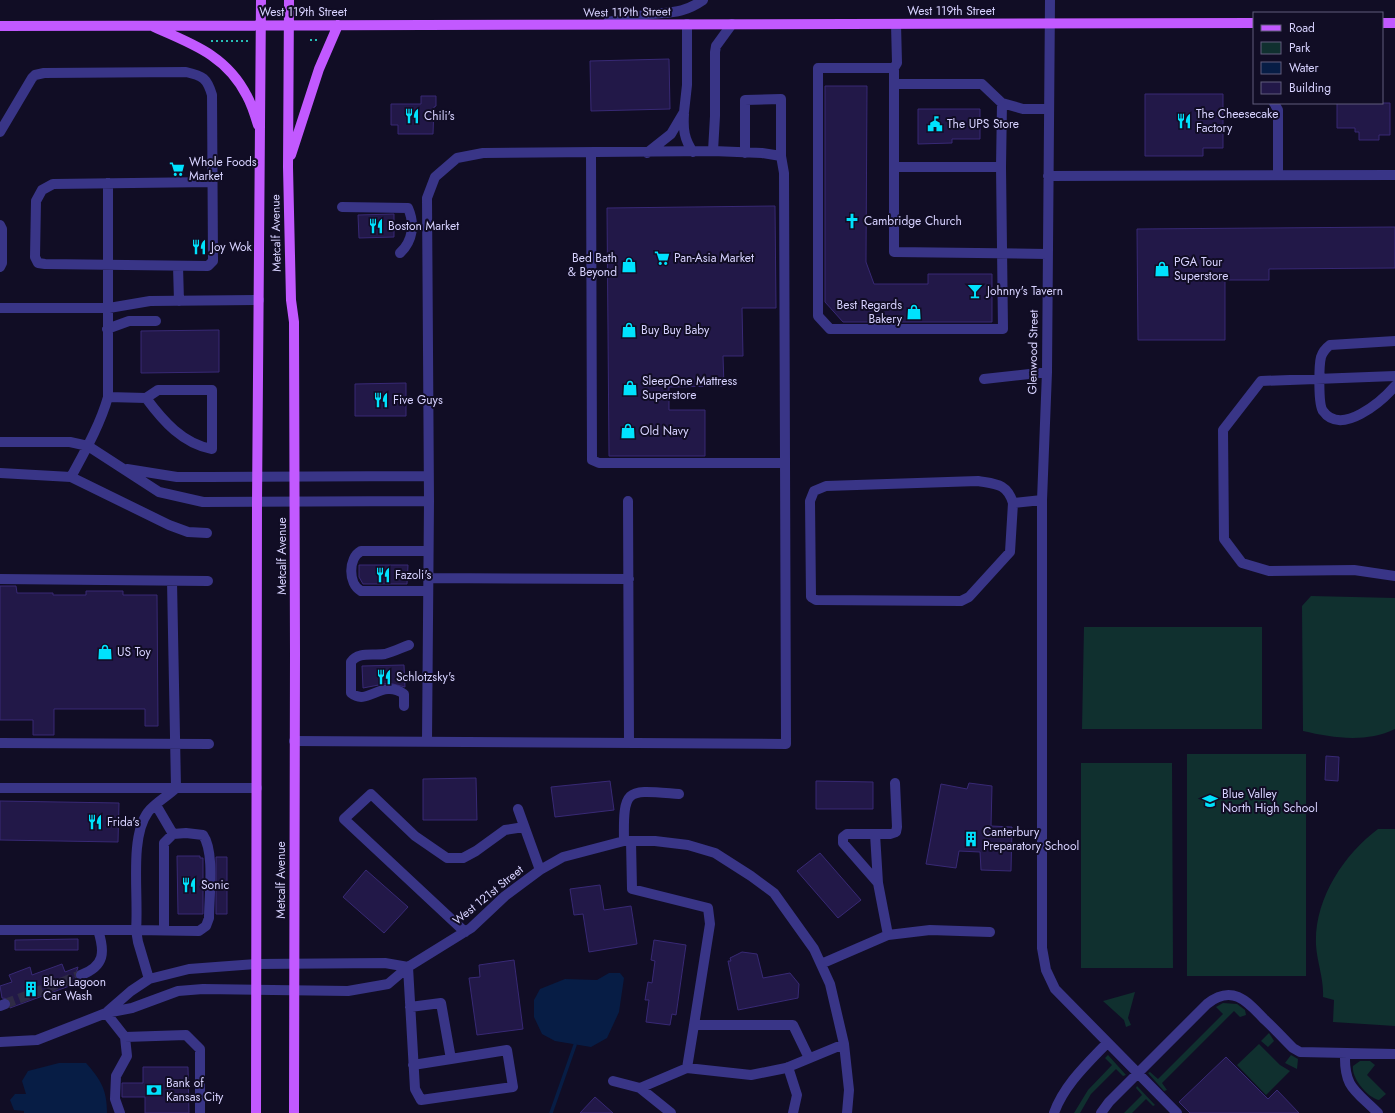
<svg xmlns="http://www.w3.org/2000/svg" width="1395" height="1113" font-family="Jost,sans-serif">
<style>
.green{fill:#10302f}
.water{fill:#071d45}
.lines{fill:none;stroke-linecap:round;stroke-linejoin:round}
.stream{stroke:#071d45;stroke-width:3.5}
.building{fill:#221848;stroke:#382975}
.minor-tunnel{stroke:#2f2b46;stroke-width:10;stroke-dasharray:10 5;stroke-linecap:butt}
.path{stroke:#27bdb5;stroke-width:2;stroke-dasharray:2 3;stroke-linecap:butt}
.minor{stroke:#393587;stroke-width:10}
.major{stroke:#c259ff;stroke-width:10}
.labels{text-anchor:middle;stroke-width:4;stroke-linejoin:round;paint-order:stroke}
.street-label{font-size:12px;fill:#d7d2ff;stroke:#110d25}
.poi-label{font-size:12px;fill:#d7d2ff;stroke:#110d25;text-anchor:start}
</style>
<rect width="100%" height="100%" fill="#110d25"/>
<path class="green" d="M1311,596L1395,598V729C1366,743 1333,738 1303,731L1302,606Z
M1084,627H1262V729H1082Z
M1187,754H1306V976H1187Z
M1081,763H1172L1173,968H1081Z
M1378,829H1395V1026L1333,1022L1334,1000L1323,997C1324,979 1317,962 1316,945C1314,900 1343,855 1378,829Z
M1135,992L1128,1018L1131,1025L1126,1027L1124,1020L1103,1001Z
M1223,1003L1237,1004L1245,1010L1246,1015L1240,1017L1234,1011L1162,1083L1167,1090L1164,1091L1148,1073L1150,1072L1158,1079L1223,1014L1216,1007Z
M1269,1033L1274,1041L1268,1047L1261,1041Z
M1259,1044L1280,1065L1290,1071L1266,1095L1237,1065Z
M1108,1055L1126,1075L1123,1076L1116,1069L1091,1094L1080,1113H1074L1088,1090L1112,1065L1105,1058Z
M1291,1055L1298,1059L1297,1069L1285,1063Z
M1360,1061H1370L1375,1065L1367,1075L1386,1094L1379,1100C1368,1098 1351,1078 1353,1066Z
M1137,1086L1155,1105L1153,1106L1146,1099L1132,1113H1124L1142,1095L1136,1088Z"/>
<path class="water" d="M609,973H620L624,978L619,1012L607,1038L591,1047L555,1041L542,1034L534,1017V1000L540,989L565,979L597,980Z
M59,1063H86C101,1080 107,1090 107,1113H24V1111L14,1110L10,1100L15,1094H26L22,1081L28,1071Z"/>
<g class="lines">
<path class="stream" d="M551,1113L575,1045"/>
</g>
<path class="building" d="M669,59L670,109L591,111L590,61Z
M825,86H867L866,262L874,284H928V274H992V322H843L825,302Z
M1145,94H1223V148H1203V156H1145Z
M421,96H436V106L434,107L433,134H398V125H391V104H421Z
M1337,103H1390V135H1379V140H1359V132H1355V128H1337Z
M918,109H980V139H952V143L918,144Z
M775,206L776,308H742L743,356H723L724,386L669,387V410H705V456H609L607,208Z
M394,214V237L359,238L358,215Z
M1395,227V268L1269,269V280H1225V340H1138L1137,229Z
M219,330V372L141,373V331Z
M406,383V416H355V384Z
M359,565H408L407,584H363L359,577Z
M0,586H16L17,593H53V595H86V591H123V595H157L158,726H145V709H54V735H33V720H0Z
M404,665L405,687L389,683L363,688L362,666Z
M1326,756L1339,757L1338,781L1325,780Z
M476,778L477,820H423V779Z
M610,781L614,810L555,817L551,787Z
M816,781L873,782V809H816Z
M969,783L992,786L991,826L1012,827L1011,871L981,870L980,852L959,851L956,868L926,864L941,784L967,789Z
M0,801L119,803L118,842L0,840Z
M820,853L861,900L838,918L797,871Z
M177,856H200V858H203V914H178Z
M216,857H227V914H216Z
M366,870L408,907L384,933L343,897Z
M600,885L604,910L631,906L637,944L589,952L583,914L574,915L570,889Z
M78,939V950H15V940Z
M654,940L686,945L676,1015L672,1014L670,1025L646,1022L649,1000H645L648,982L652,983L655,961L651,960Z
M742,952L757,954L763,978L790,973L799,984L798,998L738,1010L728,961H731L730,958Z
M514,960L523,1029L477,1035L469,978L480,977L479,965Z
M62,964L65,972L78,967L75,977L78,980L83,981L10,1008L11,1005L9,999L2,998L0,986L12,982L9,975L30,967L32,975Z
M1226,1057L1268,1099L1277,1090L1299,1113H1190L1179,1102Z
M143,1067H188L189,1113H145V1097H122V1083H143Z
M595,1097L613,1113H580Z"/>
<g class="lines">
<path class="minor-tunnel" d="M5,1004L81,975"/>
<path class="path" d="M310,40H317
M211,41H250"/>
<path class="minor" d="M1050,0L1047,372L1042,500V948L1046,970L1055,989L1177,1113
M608,22C623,19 637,16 652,14C673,12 684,13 703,0
M896,24L897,63L894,68V252L1047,254
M894,84H982L1002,103L1023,109H1049
M1274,103L1278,110V175
M684,114C683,129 684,139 693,152
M0,132L32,78L35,75L44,73L186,72C203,76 207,78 212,95L213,261L208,266L45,264L38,263L35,257L36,201L42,190L53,184L212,182
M713,151L715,116V52L716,46L732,24
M591,153L592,460L599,463H785
M647,153L671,134L684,112L687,85V24
M745,153V100L781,99V156
M894,167H1001L1003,329H830L818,316V68H894
M1001,167L1002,103
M1048,176L1395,175
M342,207L408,208C415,224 413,241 400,253
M0,225L2,229V263L0,267
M178,266L179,301
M0,308H109L150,301L259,300
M107,329L129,321H156
M1395,341L1330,345C1326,348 1323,351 1321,357C1319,365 1318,405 1323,411C1341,437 1382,401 1395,386
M1395,376L1261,381L1223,430L1224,539L1242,563L1269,571L1354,570L1395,576
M984,379L1047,372
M158,390H212V449C183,444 163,421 146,398Z
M108,397L146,398
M0,442H70L88,446L159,492L203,502L429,501
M127,469L177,477H210L428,476
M0,473L71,477L169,525L188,532L207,533
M71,477C85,451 100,425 108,397V183
M628,501L629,743
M1013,503L1010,552L969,597L961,601L816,600L811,597L810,501L814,491L826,486L978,481C995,484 1007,483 1013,503L1042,500
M428,578L629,579
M0,579L208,581
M428,591H361C348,584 348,558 361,551H428
M404,706V694C381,678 368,707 351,693V662C358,651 374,656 385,654C393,652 401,648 409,645
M294,741L786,744L784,173L781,156L762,153L713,151L483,153L457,158L435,177L427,198L429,501L427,742
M0,743L209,744
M0,788H257
M156,805L173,834
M518,809L540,870
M875,834L878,883L888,935
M624,841C623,786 627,790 679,794
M631,841L632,889L708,908L710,924L694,1025H793L809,1058
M878,883L843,843V837L847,834H890L896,832L897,827L895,783
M164,929V843L173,834L186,833L203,835C215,852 209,896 209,918L206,926L199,931L136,930C139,896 129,838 148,812C155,803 168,796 176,788L172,581
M0,930H136L138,942L149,979
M465,932L344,819L371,794L415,836L447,858H463L476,851L505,830L524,827
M821,964L888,935L930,930L990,932
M408,967L415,1089L421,1100L513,1087L507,1050L451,1059L441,1003L410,1007
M81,975C105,966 105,952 98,930
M0,1006L5,1004
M108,1011L131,991L149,979L189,969L256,964L385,963L408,967
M106,1013L125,1037L127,1056L116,1076L115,1099L120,1113
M125,1037L186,1035L200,1049V1113
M0,1042L37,1040L106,1013L132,1008L178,991L203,989L348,991L388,984L408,967L471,928L505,896L540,870L563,857L624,841H655L688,845L715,853L751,876L774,893L814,949L830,984L844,1044L849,1090L847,1113
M1345,1054C1344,1088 1355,1090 1378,1113
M413,1065L451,1059
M788,1067L797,1095L793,1113
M687,1068L694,1025
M613,1081L640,1088L671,1113
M640,1088L687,1068L751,1075L786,1068L844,1044
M1054,1113C1064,1085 1087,1064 1107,1043
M1101,1113L1109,1102L1207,1004C1232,984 1247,1001 1264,1019C1274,1028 1283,1038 1293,1048L1300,1052L1395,1054"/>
<path class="major" d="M289,0L288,167L291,300L294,322L295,654L294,1113
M1382,23H1395
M0,26L1254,23
M154,27C193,44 227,56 247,96C252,105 255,115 258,125
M291,155L319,69L338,25
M256,1113L257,503L261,0"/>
</g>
<defs>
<g id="restaurant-bare" transform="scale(1.2)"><path d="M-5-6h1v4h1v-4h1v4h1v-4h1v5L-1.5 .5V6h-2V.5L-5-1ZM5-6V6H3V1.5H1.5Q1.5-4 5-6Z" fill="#00e2fd" stroke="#110d25" stroke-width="2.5" paint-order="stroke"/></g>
<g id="civic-bare" transform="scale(1.2)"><path d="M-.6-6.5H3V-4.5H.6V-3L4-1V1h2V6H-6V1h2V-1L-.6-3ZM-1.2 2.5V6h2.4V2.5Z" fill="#00e2fd" stroke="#110d25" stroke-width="2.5" paint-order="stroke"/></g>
<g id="supermarket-bare" transform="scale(1.2)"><path d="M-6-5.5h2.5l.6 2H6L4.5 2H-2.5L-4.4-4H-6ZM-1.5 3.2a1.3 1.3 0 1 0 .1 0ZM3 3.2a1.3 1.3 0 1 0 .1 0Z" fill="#00e2fd" stroke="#110d25" stroke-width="2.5" paint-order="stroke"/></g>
<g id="church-bare" transform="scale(1.2)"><path d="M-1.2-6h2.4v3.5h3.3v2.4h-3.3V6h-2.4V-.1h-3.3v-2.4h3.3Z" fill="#00e2fd" stroke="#110d25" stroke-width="2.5" paint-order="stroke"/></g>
<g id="shop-bare" transform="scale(1.2)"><path d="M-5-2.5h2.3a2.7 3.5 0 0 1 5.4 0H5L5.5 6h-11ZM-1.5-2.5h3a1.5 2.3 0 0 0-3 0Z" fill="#00e2fd" stroke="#110d25" stroke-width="2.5" paint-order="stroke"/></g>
<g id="bar-bare" transform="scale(1.2)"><path d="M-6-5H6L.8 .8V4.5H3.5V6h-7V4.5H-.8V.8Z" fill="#00e2fd" stroke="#110d25" stroke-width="2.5" paint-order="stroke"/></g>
<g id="school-bare" transform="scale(1.2)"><path d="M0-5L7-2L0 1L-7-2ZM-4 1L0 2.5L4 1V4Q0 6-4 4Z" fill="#00e2fd" stroke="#110d25" stroke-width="2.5" paint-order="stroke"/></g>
<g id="building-bare" transform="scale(1.2)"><path d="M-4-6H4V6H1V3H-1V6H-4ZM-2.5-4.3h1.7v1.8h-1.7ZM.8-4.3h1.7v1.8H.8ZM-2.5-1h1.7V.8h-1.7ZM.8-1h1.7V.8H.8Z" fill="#00e2fd" stroke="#110d25" stroke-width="2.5" paint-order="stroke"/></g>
<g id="bank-bare" transform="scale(1.2)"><path d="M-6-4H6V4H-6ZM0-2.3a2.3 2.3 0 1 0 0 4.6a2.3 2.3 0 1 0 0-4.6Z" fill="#00e2fd" stroke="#110d25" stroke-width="2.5" paint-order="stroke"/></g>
</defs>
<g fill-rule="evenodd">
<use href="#restaurant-bare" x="412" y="116"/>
<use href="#restaurant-bare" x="1184" y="121"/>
<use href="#civic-bare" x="935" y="124"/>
<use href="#supermarket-bare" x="177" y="169"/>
<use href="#church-bare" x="852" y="221"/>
<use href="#restaurant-bare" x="376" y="226"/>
<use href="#restaurant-bare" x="199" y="247"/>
<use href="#supermarket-bare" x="662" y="258"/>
<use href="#shop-bare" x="629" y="265"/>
<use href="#shop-bare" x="1162" y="269"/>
<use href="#bar-bare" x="975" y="291"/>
<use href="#shop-bare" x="914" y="312"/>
<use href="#shop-bare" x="629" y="330"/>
<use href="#shop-bare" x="630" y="388"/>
<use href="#restaurant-bare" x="381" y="400"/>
<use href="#shop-bare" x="628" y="431"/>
<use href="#restaurant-bare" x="383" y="575"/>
<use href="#shop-bare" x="105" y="652"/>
<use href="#restaurant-bare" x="384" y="677"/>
<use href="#school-bare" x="1210" y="801"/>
<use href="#restaurant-bare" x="95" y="822"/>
<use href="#building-bare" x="971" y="839"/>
<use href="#restaurant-bare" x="189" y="885"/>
<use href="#building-bare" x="31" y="989"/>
<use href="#bank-bare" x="154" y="1090"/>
</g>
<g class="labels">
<g class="street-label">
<text x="951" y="15">West 119th Street</text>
<text x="303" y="16">West 119th Street</text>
<text transform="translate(627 12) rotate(-1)" y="4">West 119th Street</text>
<text transform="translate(276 233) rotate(-91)" y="4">Metcalf Avenue</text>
<text transform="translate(1033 352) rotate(-89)" y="4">Glenwood Street</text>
<text transform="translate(282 556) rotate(-90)" y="4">Metcalf Avenue</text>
<text transform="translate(281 880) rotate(-90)" y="4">Metcalf Avenue</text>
<text transform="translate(488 895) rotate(-39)" y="4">West 121st Street</text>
</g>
<g class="poi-label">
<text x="1196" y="118">The Cheesecake<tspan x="1196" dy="14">Factory</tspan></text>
<text x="424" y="120">Chili's</text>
<text x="947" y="128">The UPS Store</text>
<text x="189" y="166">Whole Foods<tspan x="189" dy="14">Market</tspan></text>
<text x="864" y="225">Cambridge Church</text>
<text x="388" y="230">Boston Market</text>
<text x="211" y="251">Joy Wok</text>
<text x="617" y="262" text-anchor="end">Bed Bath<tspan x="617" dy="14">&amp; Beyond</tspan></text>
<text x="674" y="262">Pan-Asia Market</text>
<text x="1174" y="266">PGA Tour<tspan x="1174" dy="14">Superstore</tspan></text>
<text x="987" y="295">Johnny's Tavern</text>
<text x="902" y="309" text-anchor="end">Best Regards<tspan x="902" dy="14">Bakery</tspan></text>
<text x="641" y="334">Buy Buy Baby</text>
<text x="642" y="385">SleepOne Mattress<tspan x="642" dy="14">Superstore</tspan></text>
<text x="393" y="404">Five Guys</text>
<text x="640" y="435">Old Navy</text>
<text x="395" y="579">Fazoli's</text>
<text x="117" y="656">US Toy</text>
<text x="396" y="681">Schlotzsky's</text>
<text x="1222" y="798">Blue Valley<tspan x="1222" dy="14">North High School</tspan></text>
<text x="107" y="826">Frida's</text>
<text x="983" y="836">Canterbury<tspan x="983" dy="14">Preparatory School</tspan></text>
<text x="201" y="889">Sonic</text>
<text x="43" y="986">Blue Lagoon<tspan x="43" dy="14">Car Wash</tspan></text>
<text x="166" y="1087">Bank of<tspan x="166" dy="14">Kansas City</tspan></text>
</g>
</g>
<rect x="1253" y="12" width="130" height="92" fill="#110d25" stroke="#605c7c"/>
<rect x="1261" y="25" width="20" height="6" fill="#c259ff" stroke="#605c7c"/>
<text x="1289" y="32" font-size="12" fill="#d7d2ff">Road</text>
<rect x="1261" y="42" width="20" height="12" fill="#10302f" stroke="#605c7c"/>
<text x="1289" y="52" font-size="12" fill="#d7d2ff">Park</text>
<rect x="1261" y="62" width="20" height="12" fill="#071d45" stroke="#605c7c"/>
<text x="1289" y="72" font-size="12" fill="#d7d2ff">Water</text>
<rect x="1261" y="82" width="20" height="12" fill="#221848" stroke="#605c7c"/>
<text x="1289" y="92" font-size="12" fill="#d7d2ff">Building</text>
</svg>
